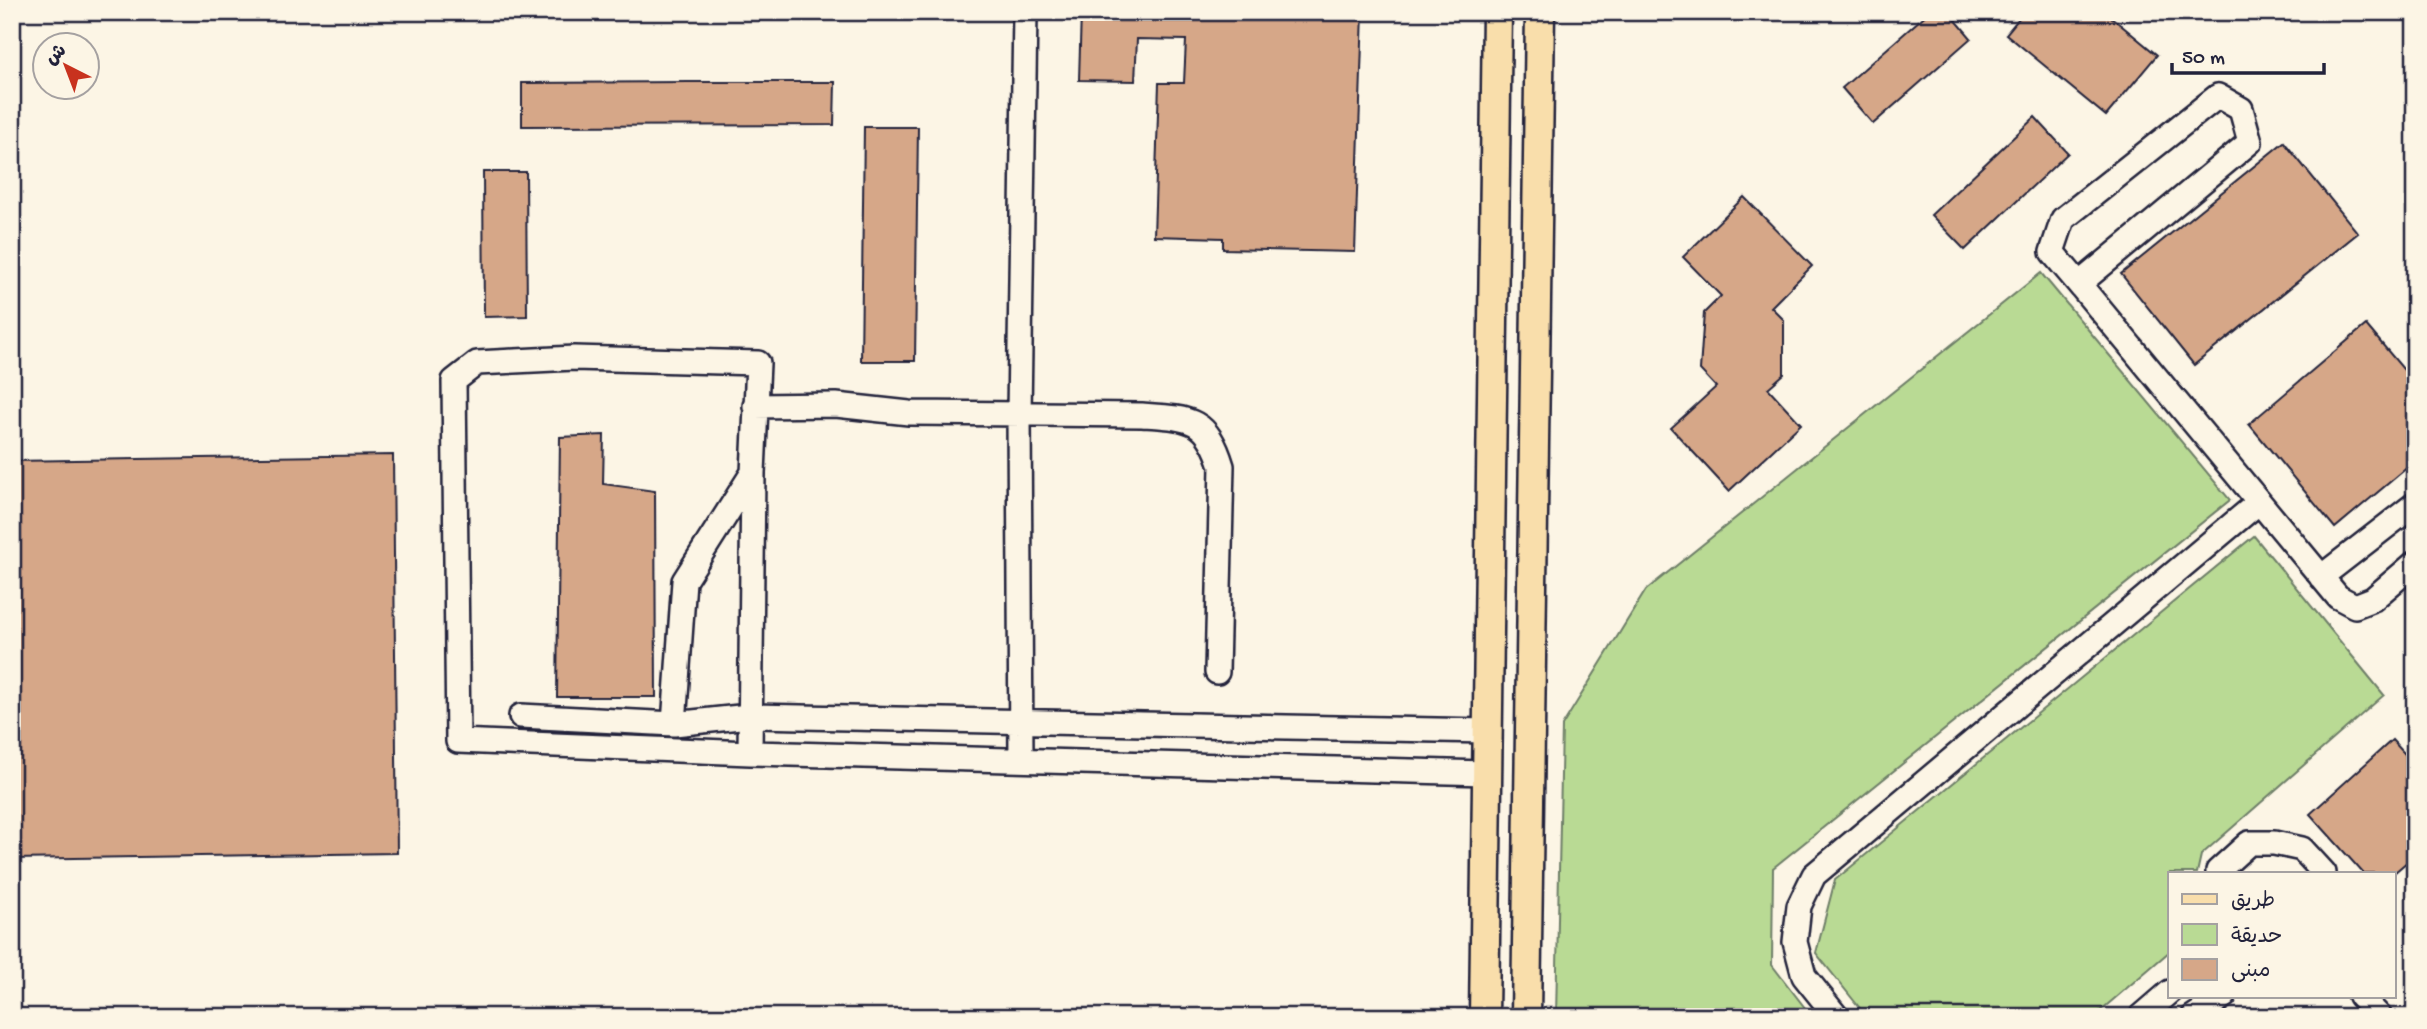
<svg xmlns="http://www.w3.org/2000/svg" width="2427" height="1029" font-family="'Gochi Hand','Playpen Sans Arabic',sans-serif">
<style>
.green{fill:#b9da94;stroke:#6e7e68;stroke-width:2}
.building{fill:#d6a788;stroke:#22223b;stroke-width:2}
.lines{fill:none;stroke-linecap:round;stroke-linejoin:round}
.minor-casing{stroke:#22223b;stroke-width:28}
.major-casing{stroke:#22223b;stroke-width:33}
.minor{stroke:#fcf5e5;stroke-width:23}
.major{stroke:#f9deab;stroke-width:28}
</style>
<rect width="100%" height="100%" fill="#fcf5e5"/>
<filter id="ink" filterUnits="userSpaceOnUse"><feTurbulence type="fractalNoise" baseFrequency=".0143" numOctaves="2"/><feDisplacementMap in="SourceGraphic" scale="14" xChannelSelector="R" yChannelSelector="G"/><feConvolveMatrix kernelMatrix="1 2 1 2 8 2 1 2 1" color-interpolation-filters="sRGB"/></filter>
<g filter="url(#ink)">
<path class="green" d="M2041,273L2230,500L1773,868L1772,965L1812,1017H1556L1562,726L1646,590Z
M2254,536L2384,695L2201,855L2197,873H2170V951L2093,1017H1867L1816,953L1835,880Z
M2264,1010L2335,1013L2339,1017H2256Z"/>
<path class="building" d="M1081,12H1363L1355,252L1223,249V238L1154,236L1159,83H1184L1186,40L1137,39L1135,81L1079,80Z
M1929,12H1949L1971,38L1873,124L1842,88Z
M2024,12H2105L2157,55L2106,116L2006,34Z
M690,82H835L834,125L522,126V83Z
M2035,117L2068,153L1965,250L1931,215Z
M864,127H918L915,361H861Z
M2284,142L2358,233L2194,365L2121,274Z
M483,172H526L527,316L484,317Z
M1744,197L1812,266L1771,307L1784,320V374L1768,388L1801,424L1729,491L1671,428L1716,387L1700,370L1704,313L1721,296L1683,257Z
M2366,325L2415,383V461L2335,528L2249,424Z
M604,435L603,484L655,491L656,697H557L560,437Z
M393,455L397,853L12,859V461Z
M2392,740L2415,765V855L2394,873H2363L2310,814Z"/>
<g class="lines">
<g class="minor-casing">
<path id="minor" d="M2079,284L2250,142L2241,109L2218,96L2063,219L2052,252L2079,284L2338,597L2355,606L2373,599L2415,563
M755,406L836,405L909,413L1142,415C1189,418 1207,417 1222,466L1217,672
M2321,577L2415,504
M521,716L674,724L749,716L1487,731
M674,724L684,581L752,474
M750,753L753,473L758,363L574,358L477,363L454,381L458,741L750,753L1486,773
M1021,760L1019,414L1025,12
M2218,873V871L2249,843H2274L2302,849L2324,873
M2360,996L2380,1017
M1837,1017L1804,976L1795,942L1799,906L1814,875L2259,502
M2141,1017L2170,992
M2193,1017L2224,996"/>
</g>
<g class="major-casing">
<path id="major" d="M1484,1017L1497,12
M1526,1017L1540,12"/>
</g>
<use href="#minor" class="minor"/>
<use href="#major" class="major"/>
</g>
</g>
<rect width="2427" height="1029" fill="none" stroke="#fcf5e5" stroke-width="42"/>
<rect x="21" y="21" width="2385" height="987" fill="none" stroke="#22223b" stroke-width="2.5" filter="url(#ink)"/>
<rect x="2168" y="872" width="228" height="126" fill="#fcf5e5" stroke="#a5a1a1" stroke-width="2"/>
<rect x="2182" y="894" width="35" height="10" fill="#f9deab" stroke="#a5a1a1" stroke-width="2"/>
<text x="2231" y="906" font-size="21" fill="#22223b">طريق</text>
<rect x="2182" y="924" width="35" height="21" fill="#b9da94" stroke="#a5a1a1" stroke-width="2"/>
<text x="2231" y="942" font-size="21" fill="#22223b">حديقة</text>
<rect x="2182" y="959" width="35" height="21" fill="#d6a788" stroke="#a5a1a1" stroke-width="2"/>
<text x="2231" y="976" font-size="21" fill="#22223b">مبنى</text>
<g transform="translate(66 66) rotate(318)"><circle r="33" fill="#fcf5e5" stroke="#a5a1a1" stroke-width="2"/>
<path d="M0-5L12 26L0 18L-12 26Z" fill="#c8321e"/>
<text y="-10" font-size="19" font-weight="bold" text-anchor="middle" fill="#22223b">ش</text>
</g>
<path d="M2172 63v10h152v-10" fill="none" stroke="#22223b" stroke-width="3.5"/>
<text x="2182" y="63" font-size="21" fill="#22223b" stroke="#fcf5e5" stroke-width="5" paint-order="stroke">50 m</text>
</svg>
